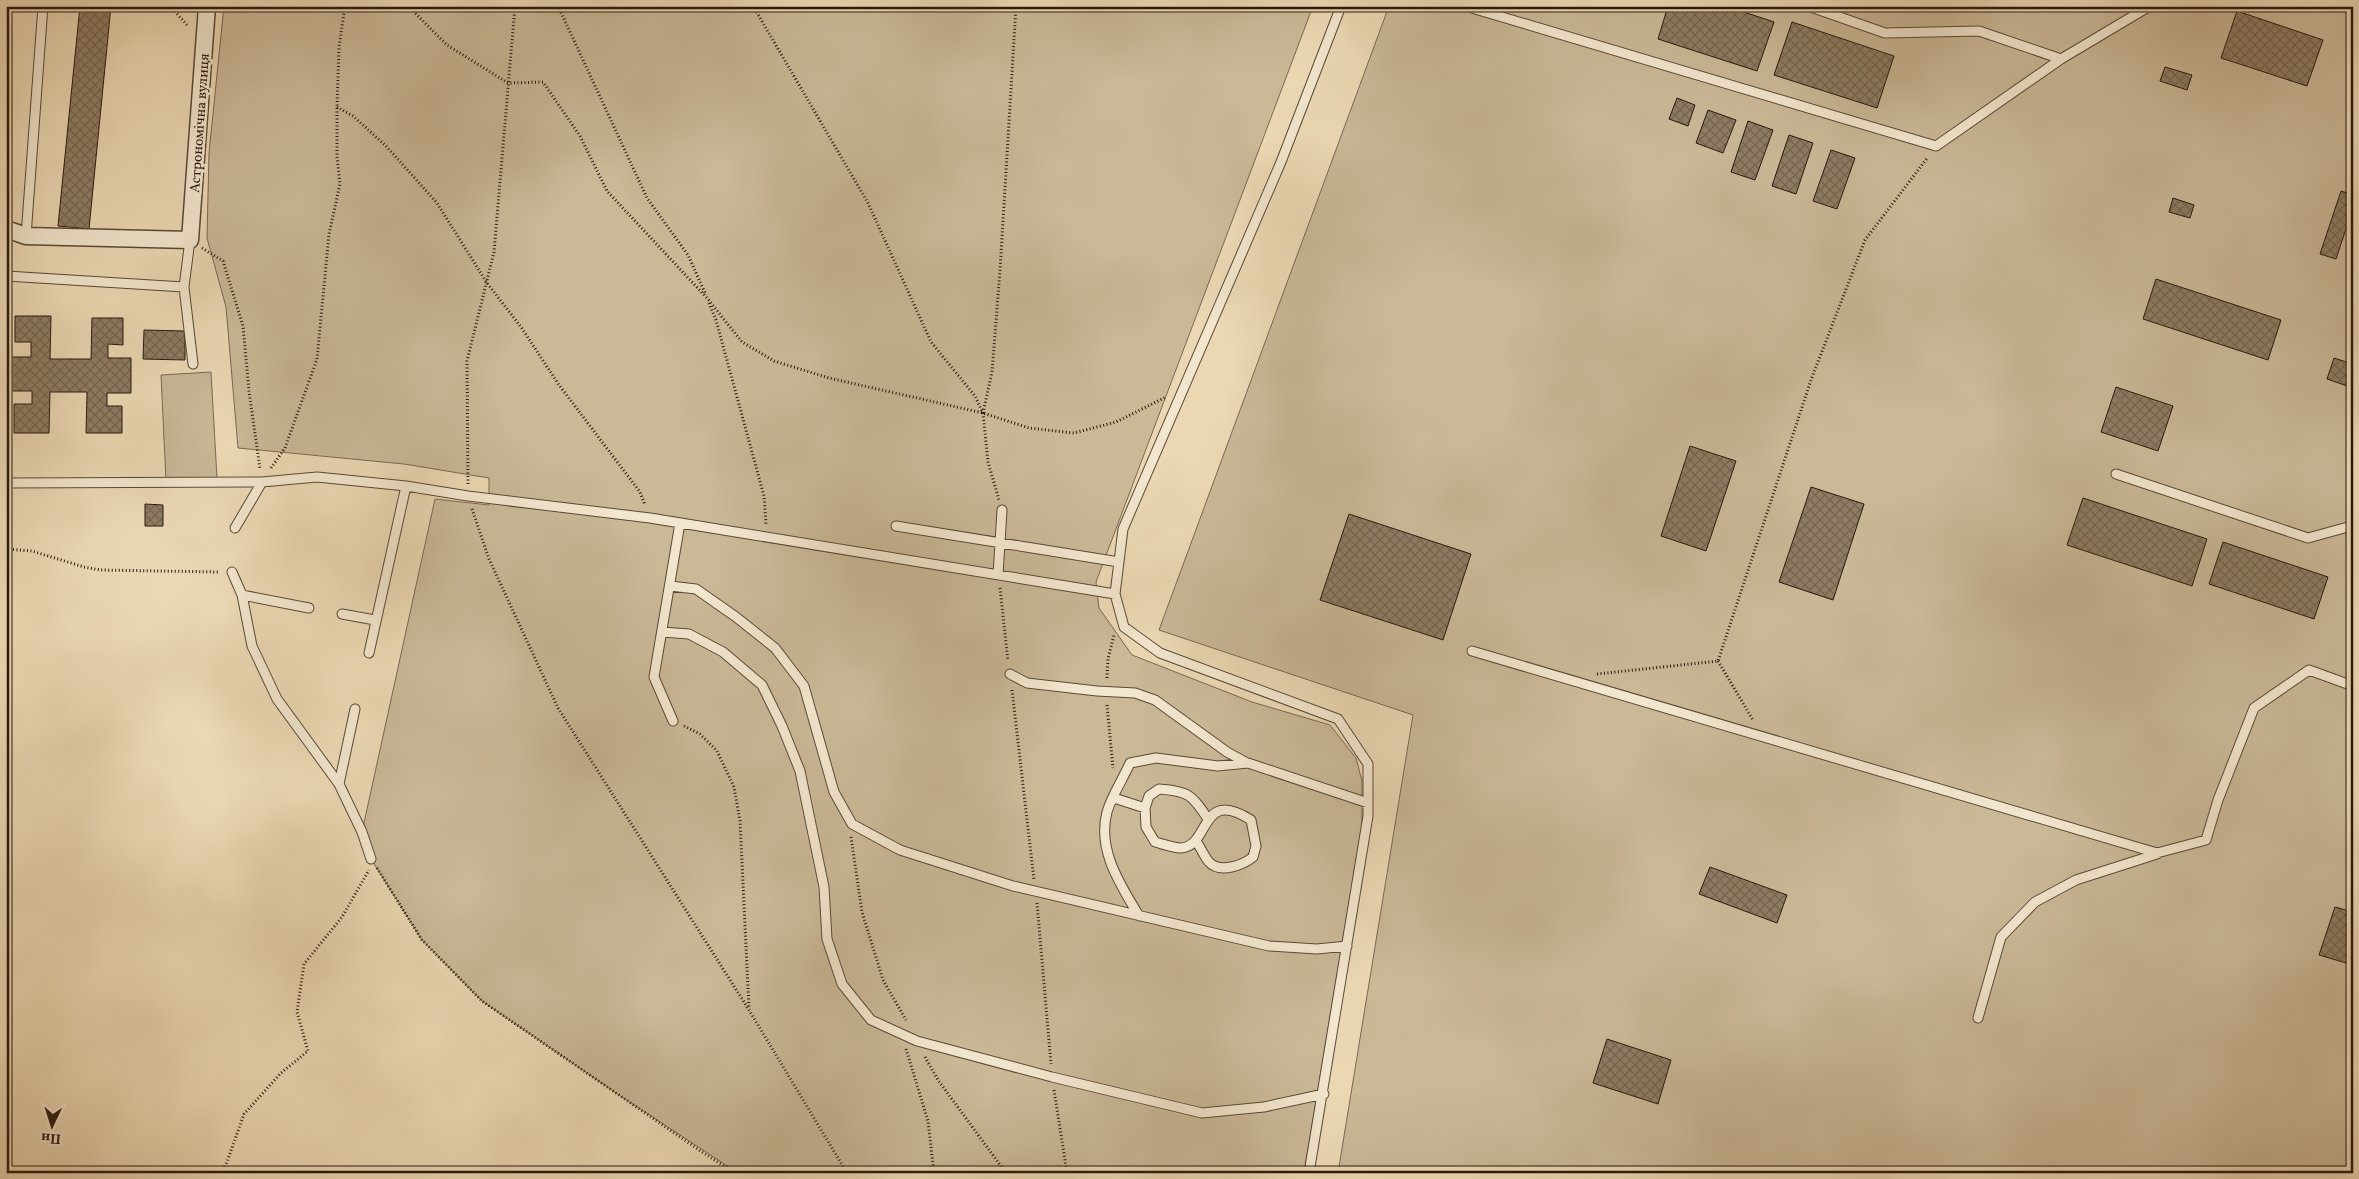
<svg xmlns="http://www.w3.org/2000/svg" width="2359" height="1179" font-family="Vollkorn,serif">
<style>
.green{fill:#cab897;stroke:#7a6853}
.building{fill:url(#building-cross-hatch);stroke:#29190f}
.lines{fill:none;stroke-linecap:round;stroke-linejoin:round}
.lane-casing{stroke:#5a4938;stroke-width:11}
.street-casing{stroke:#5a4938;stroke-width:19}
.path{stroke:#29190f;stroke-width:3;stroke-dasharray:1 2.5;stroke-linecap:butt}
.lane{stroke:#f2e6ce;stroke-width:9}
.street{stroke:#f2e6ce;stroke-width:16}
.labels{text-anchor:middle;stroke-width:5;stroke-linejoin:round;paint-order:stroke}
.street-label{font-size:14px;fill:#29190f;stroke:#f2e6ce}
</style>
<defs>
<pattern id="building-cross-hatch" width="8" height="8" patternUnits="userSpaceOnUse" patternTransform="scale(1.25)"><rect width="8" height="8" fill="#8e7c64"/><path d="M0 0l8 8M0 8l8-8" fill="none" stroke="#746551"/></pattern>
</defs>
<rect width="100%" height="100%" fill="#ebd8b3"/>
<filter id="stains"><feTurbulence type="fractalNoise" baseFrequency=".004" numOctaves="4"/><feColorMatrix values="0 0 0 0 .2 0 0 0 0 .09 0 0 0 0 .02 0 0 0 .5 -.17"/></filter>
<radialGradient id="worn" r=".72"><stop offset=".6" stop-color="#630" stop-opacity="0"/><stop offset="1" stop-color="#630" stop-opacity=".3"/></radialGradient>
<path class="green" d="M224,6H1313L1096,582L1099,608L1132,655L1252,702L1330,725L1356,758L1362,781V825L1304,1173H738L622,1097L482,1001L422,940L371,859L362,832L435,499L489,505V478L404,464L238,448L226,307L207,238L209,153Z
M1389,6H2353V1173H1338L1413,715L1159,630Z
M211,372L217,478L166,481L161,375Z"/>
<path class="building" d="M80,6H111L89,229L58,226Z
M1668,6H1726L1774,22L1757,71L1658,39Z
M2237,11L2323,40L2307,86L2221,58Z
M1792,22L1894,56L1877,108L1774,75Z
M2165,67L2192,75L2187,90L2160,81Z
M1677,98L1695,105L1688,126L1669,119Z
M1708,110L1736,120L1723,153L1696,143Z
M1748,121L1773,130L1755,180L1731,172Z
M1789,135L1813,143L1796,194L1772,186Z
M1831,150L1855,158L1837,209L1813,201Z
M2341,191L2353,195V208L2336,259L2320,254Z
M2173,198L2194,205L2190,218L2169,212Z
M2156,279L2281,320L2268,360L2143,319Z
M15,316H51L50,359H91L92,318H123V345L108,344V358H131V393H107V406H122V433H86L87,392H50L49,433H14V404H32V391H9V357H31V342H15Z
M144,330L185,331V360L143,359Z
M2334,358L2353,364V388L2327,379Z
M2116,387L2173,406L2158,451L2101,432Z
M1690,446L1736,461L1706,551L1661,536Z
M1811,487L1864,504L1833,600L1779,582Z
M2083,498L2207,539L2192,586L2067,545Z
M145,504L163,505V526H145Z
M1349,514L1471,554L1443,640L1320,600Z
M2223,542L2328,577L2314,619L2209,584Z
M1710,867L1787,895L1777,923L1699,894Z
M2335,907L2353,912V965L2319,955Z
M1607,1039L1671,1060L1658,1104L1593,1083Z"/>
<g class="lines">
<g class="lane-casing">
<path id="lane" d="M1465,6L1936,146L2061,59L2150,6
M1808,6L1885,33L1979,31L2061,59
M26,236L43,6
M6,276L184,287L193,364
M184,287L190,240
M2116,474L2308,538L2348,527L2353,529
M6,483L262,482
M896,526L1119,562
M235,528L262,482L317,477L406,486L468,496L650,518L1115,594
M232,572L242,595L252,646L277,699L339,784L362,832L371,859
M998,575L1002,510
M670,586L696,589L736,617L775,648L804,686L834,792L852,824L900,850L1013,886L1269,946L1317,949L1347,946
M242,595L309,608
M342,614L375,620
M662,632L689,634L723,652L762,685L782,726L800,771L824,887L827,939L842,984L871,1020L917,1041L1052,1077L1202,1113L1264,1107L1324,1094
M1472,651L2157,853L2206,840L2218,800L2254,708L2309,670L2353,686
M369,653L406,486
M1010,674L1027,683L1097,691L1135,693L1155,700L1227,752L1247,763
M673,721L654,677L680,523
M339,784L355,709
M1114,798L1145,808L1149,796L1159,789C1189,791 1192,795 1208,819
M1145,808L1146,827L1155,842C1163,844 1173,848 1181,848C1211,846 1199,787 1251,820L1256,846L1253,857C1243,865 1220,874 1209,862C1204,856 1201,848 1196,841
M1139,916C1120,884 1097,850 1107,812C1112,795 1123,779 1130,763L1156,758L1218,766L1248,763L1368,803
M1978,1018L2001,937L2035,902L2076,880L2157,854
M1309,1173L1368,816V764L1338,719L1160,653L1124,627L1115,594L1123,529L1281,162L1341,6"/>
</g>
<g class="street-casing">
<path id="street" d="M6,229L26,236L190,240L207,6"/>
</g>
<path class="path" d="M170,6L188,26
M408,6L447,45L508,83L543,82L580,136L607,191L707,298L742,342L774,361L829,378L983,413L1029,428L1074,433L1116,422L1166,397
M558,6L647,198L688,255L706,295
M753,6L868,203L931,342L975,396L983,413L988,462L999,500
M6,17L17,6
M337,107L353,116L386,146L437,203L487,283L521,327L559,385L640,492L645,505
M202,248L223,261L243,326L249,391L260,469
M709,303L716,320L764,496L766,524
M983,413L992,372L1000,271L1016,6
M271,468L285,448L317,359L329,234L340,184L337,157V107L339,47L345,6
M468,484L467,361L494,252L515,6
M472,509L489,559L558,708L749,1010L847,1173
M6,549L32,551L84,567L100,570L220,572
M1000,588L1008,661
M1718,661L1753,720
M1597,674L1718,661L1811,380L1865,240L1928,157
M1107,678L1108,659L1114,635
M1012,690L1034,880
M1107,705L1113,768
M684,726L700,734L717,751L734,787L740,821L749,1009
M851,837L862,912L883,980L906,1020
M377,868L422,940L482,1001L699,1150L735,1173
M1037,903L1051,1064
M906,1049L928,1121L934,1173
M925,1057L938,1080L1006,1173
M1054,1090L1067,1173
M221,1173L227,1162L244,1114L281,1073L308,1051L297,1012L304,964L342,917L369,870"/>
<use href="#lane" class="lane"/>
<use href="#street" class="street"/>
</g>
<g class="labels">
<g class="street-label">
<text transform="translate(199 123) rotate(-86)" y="5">Астрономічна вулиця</text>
</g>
</g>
<rect width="2359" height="1179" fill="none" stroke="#ebd8b3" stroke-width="25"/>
<rect x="8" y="8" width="2344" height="1164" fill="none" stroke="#29190f" stroke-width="2.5"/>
<rect x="12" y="12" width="2334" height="1154" fill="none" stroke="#29190f"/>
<g transform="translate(52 1126) rotate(184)" stroke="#f2e6ce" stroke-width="4" paint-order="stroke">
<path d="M0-4L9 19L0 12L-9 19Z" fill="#29190f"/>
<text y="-8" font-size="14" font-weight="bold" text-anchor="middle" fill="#29190f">Пн</text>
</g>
<rect width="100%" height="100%" filter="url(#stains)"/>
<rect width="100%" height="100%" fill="url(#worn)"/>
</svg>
